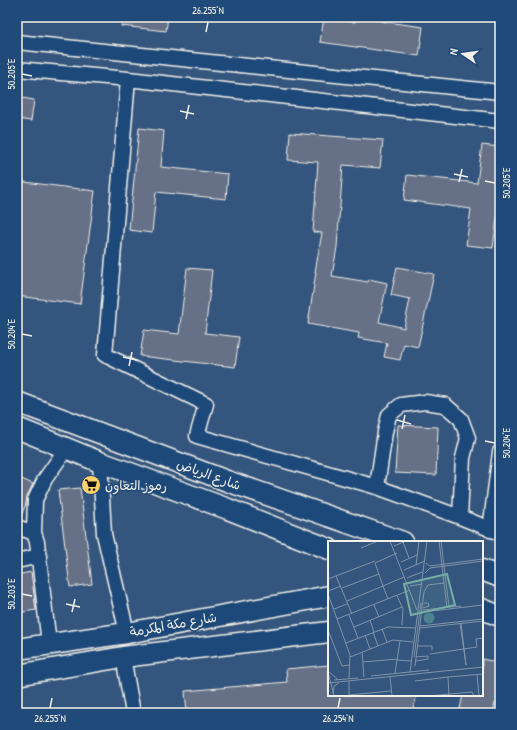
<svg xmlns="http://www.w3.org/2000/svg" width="517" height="730" font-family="'Patrick Hand','Playpen Sans Arabic',sans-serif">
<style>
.building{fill:#666f87;stroke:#f4f1e8}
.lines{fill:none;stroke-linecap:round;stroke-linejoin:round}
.street-casing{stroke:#f4f1e8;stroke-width:17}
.secondary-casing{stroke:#f4f1e8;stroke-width:23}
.street{stroke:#1f4a7a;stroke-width:14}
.secondary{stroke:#1f4a7a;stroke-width:20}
.ticks{fill:none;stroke:#f4f1e8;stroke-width:1.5}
.labels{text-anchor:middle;stroke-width:3;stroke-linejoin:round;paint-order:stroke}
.street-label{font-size:13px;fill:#f4f1e8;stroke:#1f4a7a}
.poi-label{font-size:13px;fill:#f4f1e8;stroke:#1f4a7a;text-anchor:start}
.inset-road{fill:none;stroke:#8193a8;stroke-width:1}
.view{fill:#76ada5;fill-opacity:0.15;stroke:#76ada5;stroke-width:2}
.inset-edge{fill:none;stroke:#f4f1e8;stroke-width:2}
.neatline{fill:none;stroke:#f4f1e8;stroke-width:1.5}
.ticks-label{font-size:10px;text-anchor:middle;fill:#f4f1e8}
</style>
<rect width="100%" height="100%" fill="#34557e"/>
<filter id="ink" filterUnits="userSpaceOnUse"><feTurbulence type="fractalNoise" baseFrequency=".025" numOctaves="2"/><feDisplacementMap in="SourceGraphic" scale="8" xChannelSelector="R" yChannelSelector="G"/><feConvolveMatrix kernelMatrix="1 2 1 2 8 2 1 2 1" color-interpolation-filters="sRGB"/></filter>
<g filter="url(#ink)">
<path class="building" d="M121,17H168L166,31L121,26Z
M356,17H381L380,21L423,27L419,56L320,42L324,18L355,22Z
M17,97L34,100L31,121L17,119Z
M139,128L164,131L161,167L228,174L226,199L156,192L152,233L129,230Z
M290,133L383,140L380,168L343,165L337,247L332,276L368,282L369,279L387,283L379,322L404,328L410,299L391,295L397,267L434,274L418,347L404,344L400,360L384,357L387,343L358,338L359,333L308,324L316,272H315L322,233L313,232L318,162L288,160Z
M482,145L500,147V195L493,248L466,245L471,209L404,200L407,175L477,183Z
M17,181L95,191L80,304L17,296Z
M187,268L212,270L205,333L239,337L235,367L140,356L144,330L179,334Z
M398,425L438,427L436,475L395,473Z
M17,477L33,484L27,496L26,503L20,519H17Z
M80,488L92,584L70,587L58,490Z
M31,572L36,610L17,613V575Z
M482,659L500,663V704L495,703L493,713H481L460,709L463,695H482Z
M329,665V695H417L412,713H187L185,691L287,682L286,669Z"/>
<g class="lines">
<g class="street-casing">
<path id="street" d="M17,42L500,92
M17,69L128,79L500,121
M128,79L105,355L206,404L197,436L377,487L460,517L500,533
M100,462L104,534L127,633
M377,487L385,432L389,415L401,405L425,402L445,405L461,419L468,438L463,458L460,517
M17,527L34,533
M490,530L500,452
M17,561L39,556
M49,644L37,542L34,533L35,500L45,479L66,449
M123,657L133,713"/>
</g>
<g class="secondary-casing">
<path id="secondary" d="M17,402L227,481L403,542
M17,428L100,462L228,509L329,549
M482,570L500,577
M482,609L500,616
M17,649L127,633L329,596
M17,675L123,657L329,632"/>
</g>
<use href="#street" class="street"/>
<use href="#secondary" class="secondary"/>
</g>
</g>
<path class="ticks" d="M206,32L208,22M22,74L32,76M180,111L194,114M186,119L189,105M454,174L468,177M485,181L495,183M459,182L462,169M22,334L32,336M123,357L137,360M129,366L132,352M397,420L411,424M402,429L405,415M485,441L495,443M22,594L32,596M66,604L80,607M72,612L75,599M50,708L52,698M338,708L340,698"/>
<defs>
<g id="supermarket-disc" transform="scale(1)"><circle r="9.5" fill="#ffd166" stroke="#1f4a7a"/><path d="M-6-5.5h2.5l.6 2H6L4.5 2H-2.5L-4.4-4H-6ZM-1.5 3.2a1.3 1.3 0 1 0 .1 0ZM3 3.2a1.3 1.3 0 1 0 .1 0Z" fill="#111"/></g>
</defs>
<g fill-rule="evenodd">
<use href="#supermarket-disc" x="91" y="485"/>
</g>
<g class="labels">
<g class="street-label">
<text transform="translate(209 474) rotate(20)" y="5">شارع الرياض</text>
<text transform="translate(173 624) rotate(-10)" y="5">شارع مكة المكرمة</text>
</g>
<g class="poi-label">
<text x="105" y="490">رموز التعاون</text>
</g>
</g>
<g transform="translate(328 541)">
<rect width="155" height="155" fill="#34557e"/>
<path d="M95.5 77a5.5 5.5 0 1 1 11 0a5.5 5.5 0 1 1-11 0Z" fill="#4d8391"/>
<path class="inset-road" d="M62,0L89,69M111,0L119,67M113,0L121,66M75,1L81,17M66,5L78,0M33,7L50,0M69,12L47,22L55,45L76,36M73,21L89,14M98,22L102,25L155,18M88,24L91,0M76,29L97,20M97,32L102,27L155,20M8,35L24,73M79,37L94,31M0,38L47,20M82,45L94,43M14,47L51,33M0,50L13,45M0,53L22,114L21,137M69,55L75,68L74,84M19,60L55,45L60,58M46,64L51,76M95,67L101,65L100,62H96M6,68L19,63M95,69L133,65M95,71L155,64M21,74L30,97M9,78L82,49M42,79L46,91M132,82L138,124L133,82M92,85L155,78M26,86L74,66M92,87L155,80M54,88L59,101M0,89L14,125L22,124M45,91L50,105M37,94L42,108M18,102L60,86L88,87M90,105H104V109M34,111L36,136M102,113L149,106L148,98L155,97M22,116L65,99L85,101M86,116L93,62M69,119L83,120M88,120L100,118V115L88,116M35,121L70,118M87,125L96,51L100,44L116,42M0,130L9,138M0,131L6,155M82,131L99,0M67,132L72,100M149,133L151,155M43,135L101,129M62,136L64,155M6,139L30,137M87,140L120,136M0,142L155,126M5,153L6,145L11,142M21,154L63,150M21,154V140M100,155L144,151L146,155M121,155L120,136L155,133"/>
<path class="view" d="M119,33L127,64L83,74L76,43Z"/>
<rect width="155" height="155" class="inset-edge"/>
</g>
<rect width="517" height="730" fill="none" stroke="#1f4a7a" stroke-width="44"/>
<g transform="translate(463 54) rotate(283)" stroke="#1f4a7a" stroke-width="3" paint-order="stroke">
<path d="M0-3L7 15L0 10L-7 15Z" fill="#f4f1e8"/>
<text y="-6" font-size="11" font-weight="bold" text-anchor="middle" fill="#f4f1e8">N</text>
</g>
<rect x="22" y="22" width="473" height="686" class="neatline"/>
<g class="ticks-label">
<text x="208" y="14">26.255°N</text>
<text transform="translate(11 74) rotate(-90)" y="4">50.205°E</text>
<text transform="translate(506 183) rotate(-90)" y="4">50.205°E</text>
<text transform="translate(11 334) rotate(-90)" y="4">50.204°E</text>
<text transform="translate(506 443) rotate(-90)" y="4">50.204°E</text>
<text transform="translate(11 594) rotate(-90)" y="4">50.203°E</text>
<text x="50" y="722">26.255°N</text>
<text x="338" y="722">26.254°N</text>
</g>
</svg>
